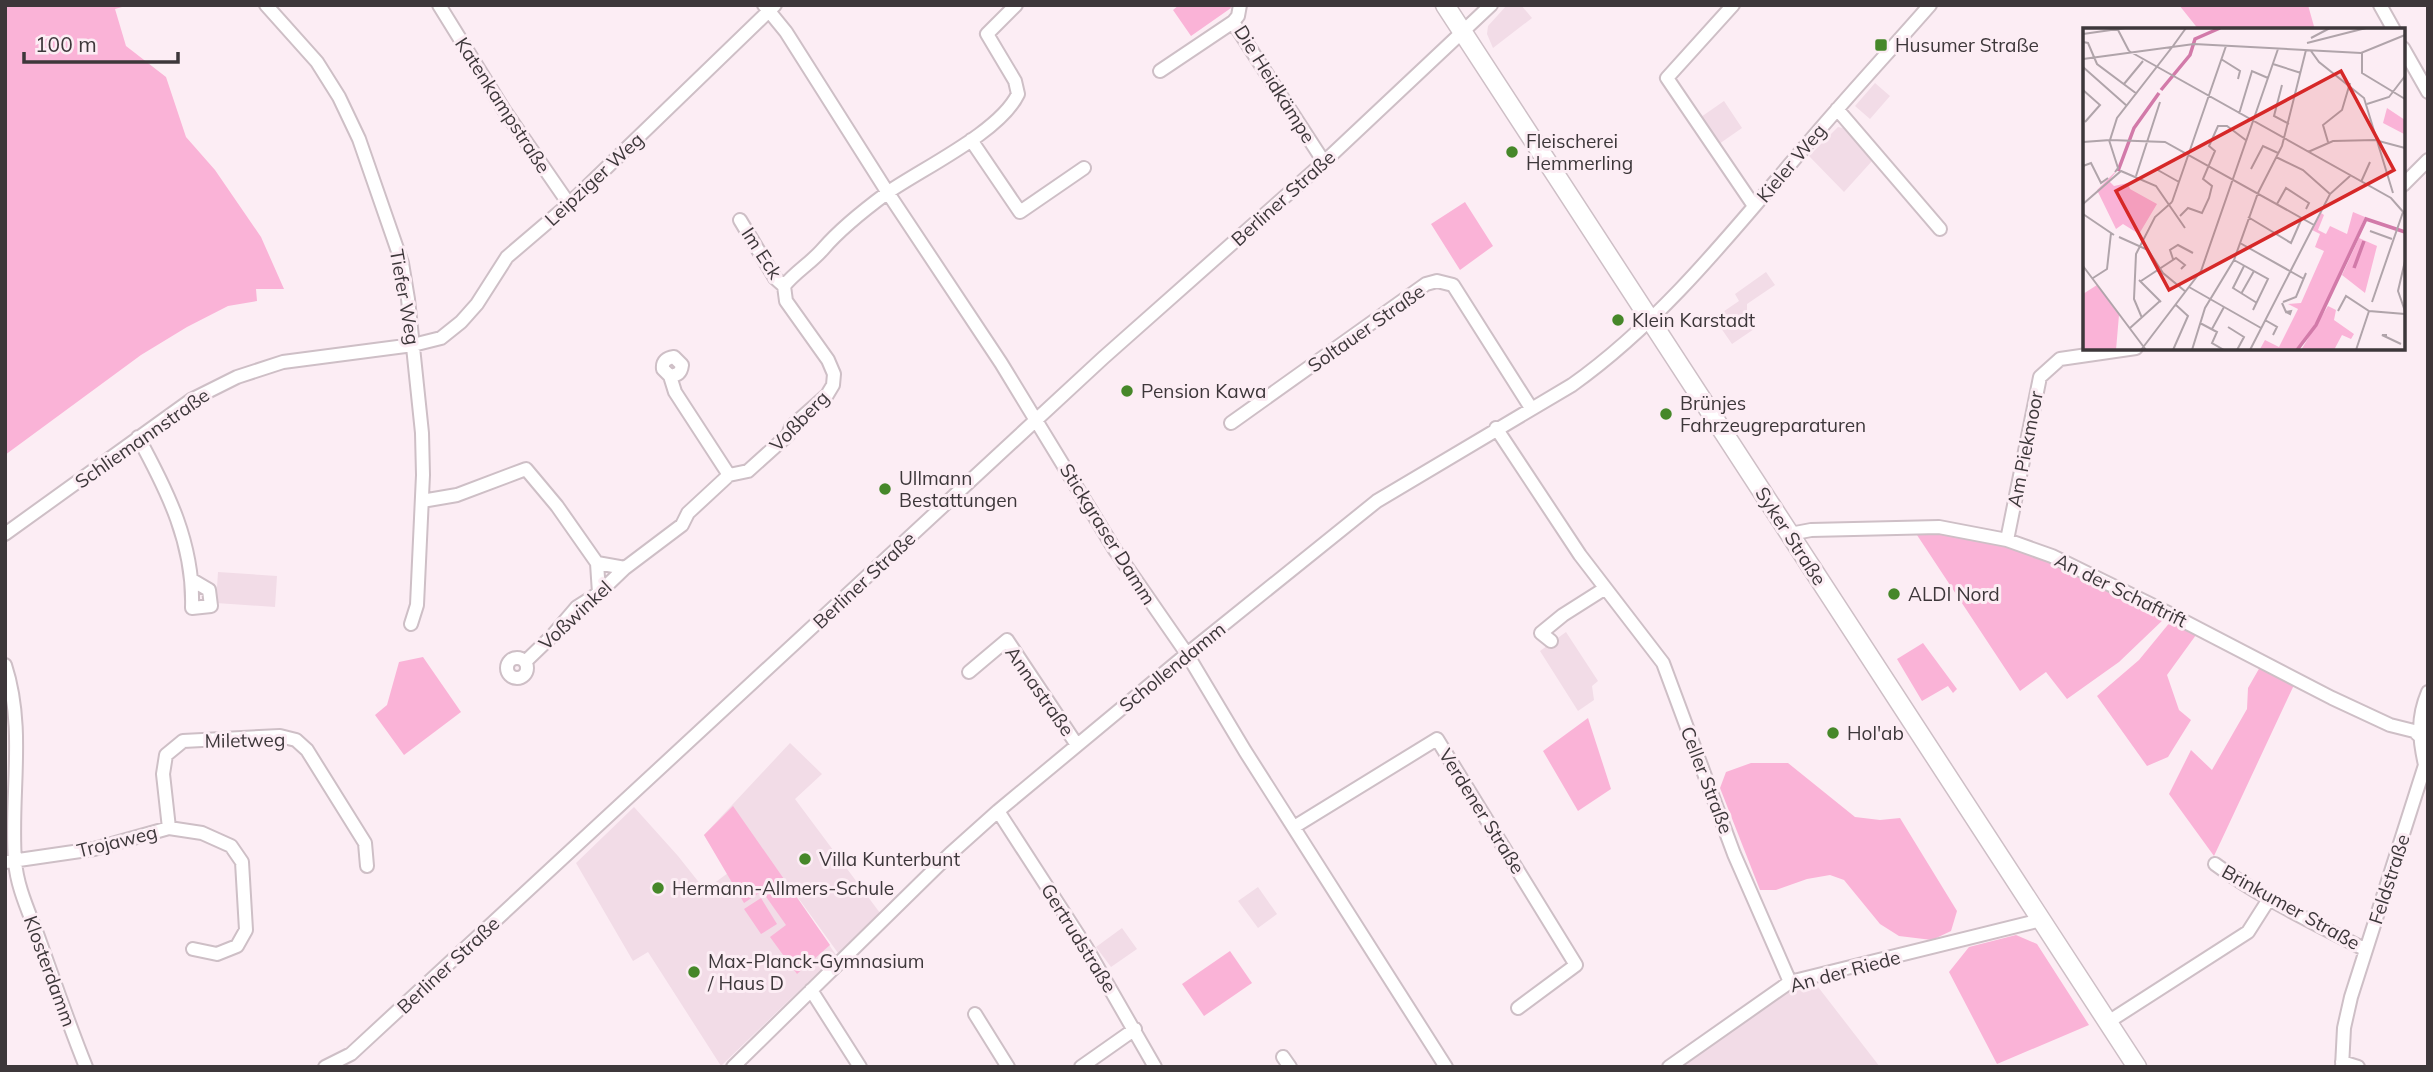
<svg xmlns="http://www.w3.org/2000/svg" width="2433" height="1072" font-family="Mulish,sans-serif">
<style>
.built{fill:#f2dce7}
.green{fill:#fab3d7}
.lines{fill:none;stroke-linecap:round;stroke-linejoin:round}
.minor-casing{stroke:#cebfc6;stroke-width:16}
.secondary-casing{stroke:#cebfc6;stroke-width:21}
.minor{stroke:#fff;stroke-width:12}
.secondary{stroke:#fff;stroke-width:18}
.poi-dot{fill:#468729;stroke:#fcedf4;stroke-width:2.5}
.labels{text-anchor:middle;stroke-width:6;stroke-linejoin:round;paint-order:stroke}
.poi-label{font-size:19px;fill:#3d373a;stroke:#fcedf4;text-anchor:start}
.street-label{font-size:19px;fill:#3d373a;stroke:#fcedf4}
.inset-river{fill:none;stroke:#d27aa9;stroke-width:3.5}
.inset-road{fill:none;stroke:#b0a4aa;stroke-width:2}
.view{fill:#d62828;fill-opacity:0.15;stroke:#d62828;stroke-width:3.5}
.inset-edge{fill:none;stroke:#3d373a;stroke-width:3.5}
</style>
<rect width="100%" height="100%" fill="#fcedf4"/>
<path class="built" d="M1507,5H1521L1532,18L1493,48L1487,34L1488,26Z
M1875,83L1890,96L1870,119L1855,106Z
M1724,101L1742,128L1719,144L1701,117Z
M1838,127L1843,128L1872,161L1844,192L1809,156Z
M1766,272L1775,285L1747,304V312L1757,327L1732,344L1714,318L1739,301L1735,294Z
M218,572L277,576L275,607L216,603Z
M1566,632L1598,681L1592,686L1594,700L1578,711L1540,651Z
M790,743L822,774L795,799L880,913L838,953L791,888L836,955L721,1066L648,952L633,961L576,863L634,807L678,856L705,890L728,873L704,835Z
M1258,887L1277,914L1258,928L1238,901Z
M1122,928L1137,949L1111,967L1096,947Z
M1815,983L1880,1067H1678L1791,989Z"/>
<path class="green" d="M5,5H129L115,9L126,46L166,77L186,137L215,170L261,237L284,289H256L257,301L228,306L187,327L141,355L5,455Z
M1179,5H1230L1231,8L1191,36L1173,10Z
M2179,5H2308L2315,30H2199Z
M1465,202L1493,246L1460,270L1431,224Z
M1915,532C1939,533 1963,535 1986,540C2050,556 2107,589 2165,618L2119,662L2067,699L2046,672L2020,691Z
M2171,621L2196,635L2167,675L2179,710L2191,720L2168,757L2147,766L2097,696L2139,660Z
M1923,643L1957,689L1953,693L1948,686L1922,701L1897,659Z
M423,657L461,712L404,755L375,715L387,705L399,662Z
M2260,667L2294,685L2214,856L2169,794L2191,750L2212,770L2247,709L2248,688Z
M1588,718L1611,789L1578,811L1543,751Z
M1751,763H1788L1855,817L1880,820L1900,818L1957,911L1951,931L1932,940L1899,936L1880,924L1844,880L1830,875L1807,879L1776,890H1760L1720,788L1726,772Z
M733,806L830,945L797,974L770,937L786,925L762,891L744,903L704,835Z
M761,898L777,924L761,934L744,909Z
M2016,935L2037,944L2089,1025L1997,1064L1949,972L1969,947Z
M1230,951L1252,983L1204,1016L1182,984Z"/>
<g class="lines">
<g class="minor-casing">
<path id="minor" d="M266,5L317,62L339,97L359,139L402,263L408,299L422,433L423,475L417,605L411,624
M439,5L504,110L569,204
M764,5L786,32L888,193L1001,363L1115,550L1187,654L1245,751L1446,1067
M1240,5L1238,16L1233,22L1324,162
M1733,5L1667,78L1754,206
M2380,5L2394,30
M2403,48L2428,92
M1160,71L1233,22
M1837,109L1940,229
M971,140L1020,212L1084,168
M2403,185L2428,160
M740,220L775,278L784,286
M670,376C678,375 681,373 682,365L674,357C667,358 662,361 663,369L670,376L675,392L729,475
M1231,423L1426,284L1437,281L1453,285L1531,408
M1496,428L1580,555L1663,663L1734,854L1790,982
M138,437C168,492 194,544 192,608L211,606L209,590L192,580
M422,501L457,495L526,469L557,506L597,563L625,568L682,525L688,513L729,475L748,471L788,435L791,427L827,395L833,385L834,374L828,360L786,301L784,286C795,272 811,263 823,249C841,228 864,210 887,193C923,168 1000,132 1018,94L1015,81L987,34L1016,5
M5,534L191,400L237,377L283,362L413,345L441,338L461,322L477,304L507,257L569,204L775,5
M1790,534L1811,530L1939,527L2007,540L2052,556L2170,614L2332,698L2390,725L2414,731L2428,744
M2007,540L2040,377L2060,359L2136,348
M597,563L599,593
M1551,641L1541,633L1563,615L1604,589
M507 668a10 10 0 1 1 20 0a10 10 0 1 1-20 0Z
M525,662L553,635L577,607L599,593L625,568
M5,665C26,729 10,795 15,861C17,889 31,916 40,942C55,984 69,1025 86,1067
M969,672L1007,640L1077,745
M998,811L1086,947L1155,1067
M1294,827L1437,739L1576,965L1518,1008
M169,828L163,774L166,755L183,741L280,736L296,740L307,750L365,843L367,866
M5,862L94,849L169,828L202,833L231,846L242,862L246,930L237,946L217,954L193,949
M2215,864C2262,899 2315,923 2366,950
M811,990L860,1067
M975,1014L1008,1067
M2108,1022L2248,932L2269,899
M1283,1057L1290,1067
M2342,1062L2358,1067
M325,1067L351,1054L1103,358L1324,162L1491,5
M733,1067L950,854L998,811L1187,654L1377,501L1572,385C1662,321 1732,232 1803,149C1844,100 1888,53 1930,5
M1081,1067L1135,1029
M1669,1067L1790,982L2041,920
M2342,1067L2344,1028L2351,997L2425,765C2419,738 2417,718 2428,692"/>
</g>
<g class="secondary-casing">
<path id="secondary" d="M1445,5L2137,1067"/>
</g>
<use href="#minor" class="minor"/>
<use href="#secondary" class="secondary"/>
</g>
<g class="poi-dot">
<rect x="1874" y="38" width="14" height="14" rx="3.5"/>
<circle cx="1512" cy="152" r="7"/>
<circle cx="1618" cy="320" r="7"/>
<circle cx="1127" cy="391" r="7"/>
<circle cx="1666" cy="414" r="7"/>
<circle cx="885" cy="489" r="7"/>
<circle cx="1894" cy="594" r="7"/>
<circle cx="1833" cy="733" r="7"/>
<circle cx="805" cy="859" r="7"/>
<circle cx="658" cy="888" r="7"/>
<circle cx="694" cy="972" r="7"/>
</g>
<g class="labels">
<g class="poi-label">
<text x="1895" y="52">Husumer Straße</text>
<text x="1526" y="148">Fleischerei<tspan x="1526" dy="22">Hemmerling</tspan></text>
<text x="1632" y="327">Klein Karstadt</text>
<text x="1141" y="398">Pension Kawa</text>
<text x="1680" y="410">Brünjes<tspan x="1680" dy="22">Fahrzeugreparaturen</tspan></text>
<text x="899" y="485">Ullmann<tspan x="899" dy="22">Bestattungen</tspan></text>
<text x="1908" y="601">ALDI Nord</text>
<text x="1847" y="740">Hol'ab</text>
<text x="819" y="866">Villa Kunterbunt</text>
<text x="672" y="895">Hermann-Allmers-Schule</text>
<text x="708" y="968">Max-Planck-Gymnasium<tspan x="708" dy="22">/ Haus D</tspan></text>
</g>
<g class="street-label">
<text transform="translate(1275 84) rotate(58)" y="7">Die Heidkämpe</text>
<text transform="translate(503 105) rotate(57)" y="7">Katenkampstraße</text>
<text transform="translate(1791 163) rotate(-50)" y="7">Kieler Weg</text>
<text transform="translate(594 179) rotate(-43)" y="7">Leipziger Weg</text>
<text transform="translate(1283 198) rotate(-42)" y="7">Berliner Straße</text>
<text transform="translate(762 253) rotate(57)" y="7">Im Eck</text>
<text transform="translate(405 297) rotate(80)" y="7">Tiefer Weg</text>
<text transform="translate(1366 328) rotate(-35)" y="7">Soltauer Straße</text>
<text transform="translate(799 421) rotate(-46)" y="7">Voßberg</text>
<text transform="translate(142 438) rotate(-35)" y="7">Schliemannstraße</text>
<text transform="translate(2025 449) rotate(-79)" y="7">Am Piekmoor</text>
<text transform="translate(1108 534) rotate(58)" y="7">Stickgraser Damm</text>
<text transform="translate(1791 536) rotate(57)" y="7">Syker Straße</text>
<text transform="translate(864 580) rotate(-43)" y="7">Berliner Straße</text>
<text transform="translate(2121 590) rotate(26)" y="7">An der Schaftrift</text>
<text transform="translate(575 615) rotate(-43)" y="7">Voßwinkel</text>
<text transform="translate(1172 667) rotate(-39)" y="7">Schollendamm</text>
<text transform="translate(1040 691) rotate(55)" y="7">Annastraße</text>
<text transform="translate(245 740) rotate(-1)" y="7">Miletweg</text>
<text transform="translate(1707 780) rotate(69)" y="7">Celler Straße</text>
<text transform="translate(1482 811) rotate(58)" y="7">Verdener Straße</text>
<text transform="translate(117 841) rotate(-14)" y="7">Trojaweg</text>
<text transform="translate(2389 879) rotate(-72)" y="7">Feldstraße</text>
<text transform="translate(2291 907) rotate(29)" y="7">Brinkumer Straße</text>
<text transform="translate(1079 938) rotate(58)" y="7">Gertrudstraße</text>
<text transform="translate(448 965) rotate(-43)" y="7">Berliner Straße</text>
<text transform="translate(50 971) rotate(70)" y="7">Klosterdamm</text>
<text transform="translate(1845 971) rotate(-15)" y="7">An der Riede</text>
</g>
</g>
<g transform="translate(2083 28)">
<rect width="322" height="322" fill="#fcedf4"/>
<path d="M304,80L322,92L321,106L300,95ZM35,141L26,153L31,158L45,155L47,161L74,176L56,206L40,196L33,201L14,162ZM270,184L282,189L233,296L213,322L177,321L182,312L196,319L215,281L205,276L218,275L241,223L232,219L237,206L229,202L238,185L241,187L235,202L243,206L247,198L264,206ZM276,210L294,218L282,265L259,247ZM14,257L36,287L33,322H0V266ZM245,278L253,282L251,292L271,306L268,311L259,307L251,322H218Z" fill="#fab3d7"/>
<path class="inset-river" d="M78,62L107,27L112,11L137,0M35,143L51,100L76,65M271,240L281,213M214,322L233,297L283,191L322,204"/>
<path class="inset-road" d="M34,0L46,23M0,6L42,0M228,10L247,0M0,14L5,15L14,36L54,66M224,15L283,0M90,18L103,0M46,23L308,170L322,186M228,23L236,34L281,70L310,165M279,25V45L322,71M0,31L111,16L278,25L322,7M138,31L157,43L155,51M190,36L218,45M0,39L44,78M41,56L60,33M199,57L191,88L206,96M0,62L17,77L2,94M284,76L306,69L322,48M156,86L169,43L185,50M26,112L35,140L32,144M27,112L82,114L231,197M0,114L27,112L34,90L90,18M245,114L240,97L259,82L267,55M225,124L250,113L292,112L322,120M193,129L220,142L247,166M0,138L8,135L18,155L25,150M73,141L96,154M168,141L180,118L195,125M53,148L77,74M278,154L287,134M89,174L143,18M0,176L38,143L73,158L102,200M194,176L203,160L226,175L223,181M0,186L31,207M97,188L105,180L119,185L126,170L129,158L120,151L132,123L126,118L135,98H144L164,113M165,189L208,215L219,190M287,203L309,211M36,209L65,222L80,245L103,264M157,215L221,251M90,231L87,222L95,217L110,225M151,232L185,251L170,282M322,233L315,263L322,283M0,238L63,322M161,238L150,260L174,275M10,250L24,241L28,205M56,252L78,274M58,253L93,230L102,237L98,241M106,259L178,300M158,266L171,243M200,274L213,269L223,245M289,274L320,184M199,275L203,284L208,283L207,286L203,284M255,283L263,268L286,283L322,286M59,290L51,271L53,226L72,189L89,174M182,292L194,299L190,307M117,295L134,304L129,315L141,322M145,299L161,309L154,322M47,300L77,273M129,301L141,279M304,307H299L318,316M58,322L118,243L195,21M90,322L105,288L93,277M109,322L122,280L151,232L175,165L199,118L223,22M167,322L247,166L267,148M273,322L286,283"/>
<path class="view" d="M258,43L311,142L86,262L33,163Z"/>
<rect width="322" height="322" class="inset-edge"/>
</g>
<rect width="2433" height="1072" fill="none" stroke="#3d373a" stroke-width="14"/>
<path d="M24 52v10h154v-10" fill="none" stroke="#3d373a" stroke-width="3.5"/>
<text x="35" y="52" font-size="21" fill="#3d373a" stroke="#fcedf4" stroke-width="5" paint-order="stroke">100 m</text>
</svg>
